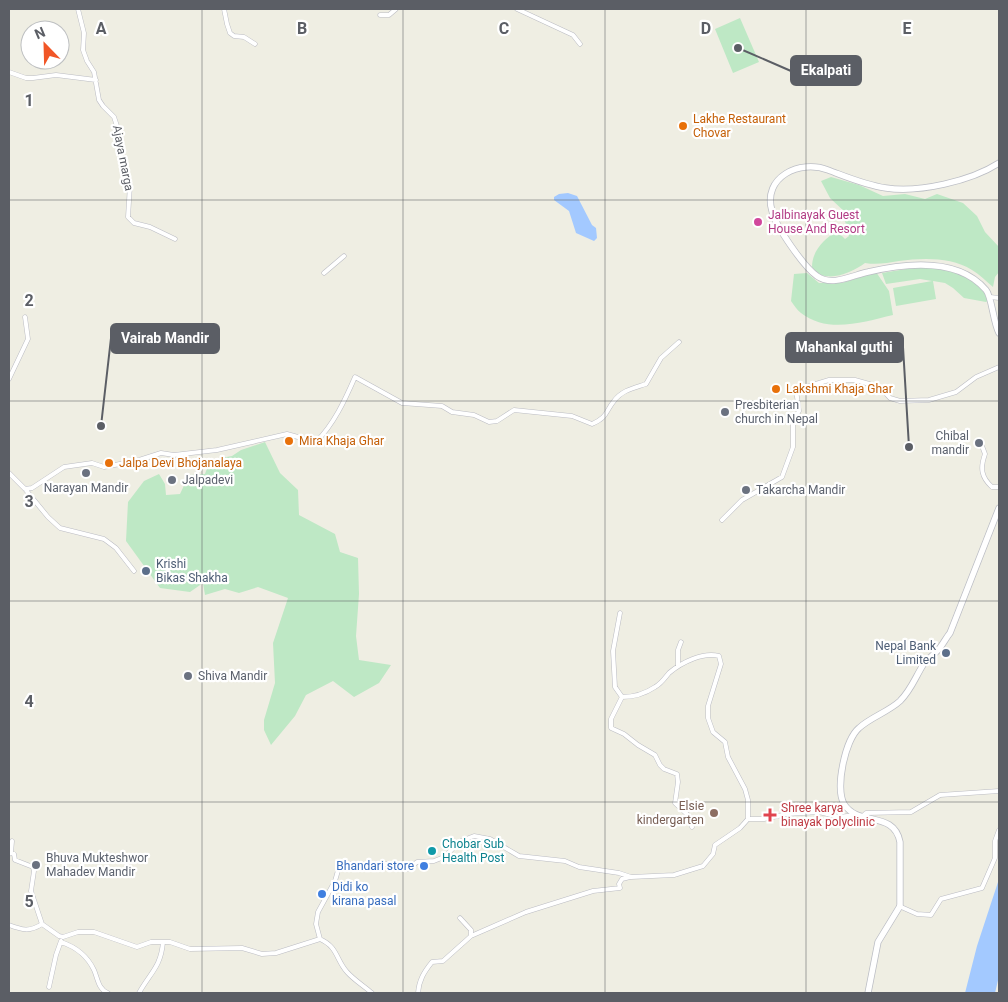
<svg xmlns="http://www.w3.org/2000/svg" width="1008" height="1002" font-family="Roboto,sans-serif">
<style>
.green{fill:#bee8c5}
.water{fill:#a3c9ff}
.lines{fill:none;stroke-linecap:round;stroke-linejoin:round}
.street-casing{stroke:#bbbcc3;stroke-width:5}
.secondary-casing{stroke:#bcbec5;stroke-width:7}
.street{stroke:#fff;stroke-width:4}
.secondary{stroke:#fff;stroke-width:5.5}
.grid{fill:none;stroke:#5b5e65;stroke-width:1;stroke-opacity:0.55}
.food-dot{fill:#e8710a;stroke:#fff;stroke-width:2}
.hotel-dot{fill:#d1479c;stroke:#fff;stroke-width:2}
.worship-dot{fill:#6b7280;stroke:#fff;stroke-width:2}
.service-dot{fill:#5c6f8a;stroke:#fff;stroke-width:2}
.education-dot{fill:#8d6e63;stroke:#fff;stroke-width:2}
.health-dot{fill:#e0444e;stroke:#fff;stroke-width:2}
.culture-dot{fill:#0f9aa8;stroke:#fff;stroke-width:2}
.shop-dot{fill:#3f7fe0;stroke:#fff;stroke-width:2}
.labels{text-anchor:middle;stroke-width:4.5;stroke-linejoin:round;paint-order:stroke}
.food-label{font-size:12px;fill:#c56008;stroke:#fff;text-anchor:start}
.street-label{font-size:12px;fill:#5b5e65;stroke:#fff}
.hotel-label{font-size:12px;fill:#b23c85;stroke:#fff;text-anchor:start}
.worship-label{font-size:12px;fill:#5b616d;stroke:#fff;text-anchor:start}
.service-label{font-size:12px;fill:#4e5e75;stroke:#fff;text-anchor:start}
.education-label{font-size:12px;fill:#785e54;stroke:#fff;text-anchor:end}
.health-label{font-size:12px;fill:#be3a42;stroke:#fff;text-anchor:start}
.culture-label{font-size:12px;fill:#0d838f;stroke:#fff;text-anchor:start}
.shop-label{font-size:12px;fill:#366cbe;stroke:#fff;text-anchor:end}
.grid-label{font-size:16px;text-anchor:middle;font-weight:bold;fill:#5b5e65;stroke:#fff;stroke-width:4.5;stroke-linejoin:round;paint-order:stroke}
.leader{fill:none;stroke:#5b5e65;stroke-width:2}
.callout-dot{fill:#5b5e65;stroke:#fff;stroke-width:2}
.callout{fill:#5b5e65;stroke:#5b5e65;stroke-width:2}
.callout-label{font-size:14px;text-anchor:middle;font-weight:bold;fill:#fff}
</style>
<rect width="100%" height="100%" fill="#efeee3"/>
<path class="green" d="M740,18L759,62L733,73L715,29Z
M831,177L859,185L883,196L905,194L925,199L937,194L963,203L977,216L985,232L999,247V272L995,277L993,287C986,281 979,274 972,270C951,257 923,258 899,261C887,263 877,265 865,263C854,271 836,280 821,275C818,274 814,270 812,267C812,251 824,239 837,231L845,239L849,236L845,221L847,214L830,198L821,181Z
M918,267L955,269L979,283L990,299L986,302L964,298L953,288L945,283L933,281L936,299L896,306L893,288L932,281L920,279L886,284L882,273Z
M876,272L889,291L893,315C863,322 828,334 801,313C797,310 794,305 791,301L794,274L807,273L819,283H842Z
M265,442L280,473L298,490L299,515L335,534L340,552L358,558L359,594L356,636L359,660L391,665L379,683L354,697L333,681L306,695L295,716L271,745L264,730V720L275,683L273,643L288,598L258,587L239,593L225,589L205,595L203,583L190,592L160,588L126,541L128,502L144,481L159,474L165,484L166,495L180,494L189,475L205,474L210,460L232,456L241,450Z"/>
<path class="water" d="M568,193L577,196L592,225L596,228L597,238L594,241L576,233L569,211L554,200V197L559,194Z
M999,879V976L995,993H965L977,946Z"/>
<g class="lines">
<g class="street-casing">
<path id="street" d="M78,9L84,33L83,50L87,61L94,72L99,100L103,106L114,117L117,126L122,166L130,185L128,217L134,223L150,227L175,239
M224,9L227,24L230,33L234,36L244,37L255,44
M517,9L573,35L580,44
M380,15H389L396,9
M9,72L26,78H33L56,75L96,80
M324,273L344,256
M990,297L999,298
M9,379L28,339L25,317
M982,446L985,454C980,468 981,477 992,487H999
M9,473L25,489L48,517L60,528L104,539L116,548L134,571
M25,489L32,488L64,467L92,463L104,467L136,461L161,453L174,455L217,450L287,434L316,442C334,424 345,400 355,377L402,403L442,406L452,412L474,415L489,422L497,421L514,410L572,416L592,424C608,417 605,412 614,401C622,390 634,388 646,384L661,358L679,342
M722,520L742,500L782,477L793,447V421L799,411L796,390L829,380H855L880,387L890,398L900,401L929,400L956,392L976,377L999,367
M620,613L613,651L615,687L622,697C633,697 646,693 655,687C661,684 665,678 669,673C682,662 703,652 719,656L721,664L708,706V718L713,732L725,742L728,757L745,789L748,800V819
M678,666V650L681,642
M622,697L611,719V728L624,734L638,745L655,755L660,765L664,769L677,774L678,782L675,803L690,817L692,827
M863,816L866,813L911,812L940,795L999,791
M11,853L14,854L15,860L33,867L34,871L31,891L42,924
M9,854L11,853L12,841
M899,906L917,914L931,915L941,899L982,888L995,858V841L999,830
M9,925C22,930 30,932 42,924L59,936L63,937L78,932H94L137,947L151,942H170L190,949L242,948L262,954L276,953L320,939C338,947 336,960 347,972C354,980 364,986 372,993
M471,936L526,912L593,891L620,888L619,884L622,879L630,877
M320,939L316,924L318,912L335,881L339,867L343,864H395L401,869H408L417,862L434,861L444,857L461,841L474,836L490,839L519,856L565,861L579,867L619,873L631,877L674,875L703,866L713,854L715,845L740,828L748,819H764L787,814L819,812L839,817L855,815
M61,942C76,947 87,955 94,970C98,979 98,989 108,993
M49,987L56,955L61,941
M139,993C150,973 161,967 163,942
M418,993C419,980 424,972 432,962L443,961L471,936V930L460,918"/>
</g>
<g class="secondary-casing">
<path id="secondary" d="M999,163C971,181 919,193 886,188C865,185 847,177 828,170C800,159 762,177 772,211C776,227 804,267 817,276C832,287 853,275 868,272C906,263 958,257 986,290C992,297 993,322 999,333
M868,993L878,942L900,906V842C894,810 858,827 844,804C835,788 845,740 859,728C871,717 888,712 900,701C911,690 915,678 923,665C927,659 934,655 939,649C943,644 946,638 950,633L999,508"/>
</g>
<use href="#street" class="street"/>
<use href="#secondary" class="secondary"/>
</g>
<path class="grid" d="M202,9V993M403,9V993M605,9V993M806,9V993M9,200H999M9,401H999M9,601H999M9,802H999"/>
<g class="food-dot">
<circle cx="683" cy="126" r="5"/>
<circle cx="776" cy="389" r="5"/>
<circle cx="289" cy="441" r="5"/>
<circle cx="109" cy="463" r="5"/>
</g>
<circle class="hotel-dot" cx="758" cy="222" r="5"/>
<g class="worship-dot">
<circle cx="725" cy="412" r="5"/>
<circle cx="979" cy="443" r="5"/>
<circle cx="86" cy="473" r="5"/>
<circle cx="172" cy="480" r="5"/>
<circle cx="746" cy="490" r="5"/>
<circle cx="188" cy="676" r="5"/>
<circle cx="36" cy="865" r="5"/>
</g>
<g class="service-dot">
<circle cx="146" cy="571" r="5"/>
<circle cx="946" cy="653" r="5"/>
</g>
<circle class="education-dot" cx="714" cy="813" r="5"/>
<path class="health-dot" d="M767.5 807.5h5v5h5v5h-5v5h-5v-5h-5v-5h5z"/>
<circle class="culture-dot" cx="432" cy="851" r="5"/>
<g class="shop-dot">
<circle cx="424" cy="866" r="5"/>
<circle cx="322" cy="894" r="5"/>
</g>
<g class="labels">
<g class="food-label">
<text x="693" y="123">Lakhe Restaurant<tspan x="693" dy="14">Chovar</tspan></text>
<text x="786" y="393">Lakshmi Khaja Ghar</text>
<text x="299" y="445">Mira Khaja Ghar</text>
<text x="119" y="467">Jalpa Devi Bhojanalaya</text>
</g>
<g class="street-label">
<text transform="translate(123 158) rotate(79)" y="4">Ajaya marga</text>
</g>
<g class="hotel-label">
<text x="768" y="219">Jalbinayak Guest<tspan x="768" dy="14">House And Resort</tspan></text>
</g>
<g class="worship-label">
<text x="735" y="409">Presbiterian<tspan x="735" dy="14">church in Nepal</tspan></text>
<text x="969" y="440" text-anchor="end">Chibal<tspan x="969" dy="14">mandir</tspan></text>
<text x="182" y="484">Jalpadevi</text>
<text x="86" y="492" text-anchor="middle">Narayan Mandir</text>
<text x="756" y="494">Takarcha Mandir</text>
<text x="198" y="680">Shiva Mandir</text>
<text x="46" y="862">Bhuva Mukteshwor<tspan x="46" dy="14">Mahadev Mandir</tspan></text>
</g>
<g class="service-label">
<text x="156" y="568">Krishi<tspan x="156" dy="14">Bikas Shakha</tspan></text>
<text x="936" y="650" text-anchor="end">Nepal Bank<tspan x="936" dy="14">Limited</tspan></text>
</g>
<g class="education-label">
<text x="704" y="810">Elsie<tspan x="704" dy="14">kindergarten</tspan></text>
</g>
<g class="health-label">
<text x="781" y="812">Shree karya<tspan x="781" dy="14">binayak polyclinic</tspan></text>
</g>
<g class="culture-label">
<text x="442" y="848">Chobar Sub<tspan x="442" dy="14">Health Post</tspan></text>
</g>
<g class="shop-label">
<text x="414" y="870">Bhandari store</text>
<text x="332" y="891" text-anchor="start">Didi ko<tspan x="332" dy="14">kirana pasal</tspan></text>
</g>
</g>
<g class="grid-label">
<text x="101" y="34">A</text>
<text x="302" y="34">B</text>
<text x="504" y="34">C</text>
<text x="706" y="34">D</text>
<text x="907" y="34">E</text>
<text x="29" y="106">1</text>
<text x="29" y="306">2</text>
<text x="29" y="507">3</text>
<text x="29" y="707">4</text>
<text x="29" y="907">5</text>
</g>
<path class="leader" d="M738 48L791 71M101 426L111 338M909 447L903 347"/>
<g class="callout-dot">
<circle cx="738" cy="48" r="5"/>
<circle cx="101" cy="426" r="5"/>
<circle cx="909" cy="447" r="5"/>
</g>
<g class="callout">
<rect x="791" y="56" width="70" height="29" rx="5"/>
<rect x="111" y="324" width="108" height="29" rx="5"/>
<rect x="786" y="333" width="117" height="29" rx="5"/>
</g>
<g class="callout-label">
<text x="826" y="75">Ekalpati</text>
<text x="165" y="343">Vairab Mandir</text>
<text x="844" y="352">Mahankal guthi</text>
</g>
<rect width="1008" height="1002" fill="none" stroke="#5b5e65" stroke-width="20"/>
<g transform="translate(45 45) rotate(337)"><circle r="24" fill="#ffffff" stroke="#bdbfc1"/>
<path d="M0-4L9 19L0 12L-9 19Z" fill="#f15627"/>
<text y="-8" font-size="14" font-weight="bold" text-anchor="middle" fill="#5b5e65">N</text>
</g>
</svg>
